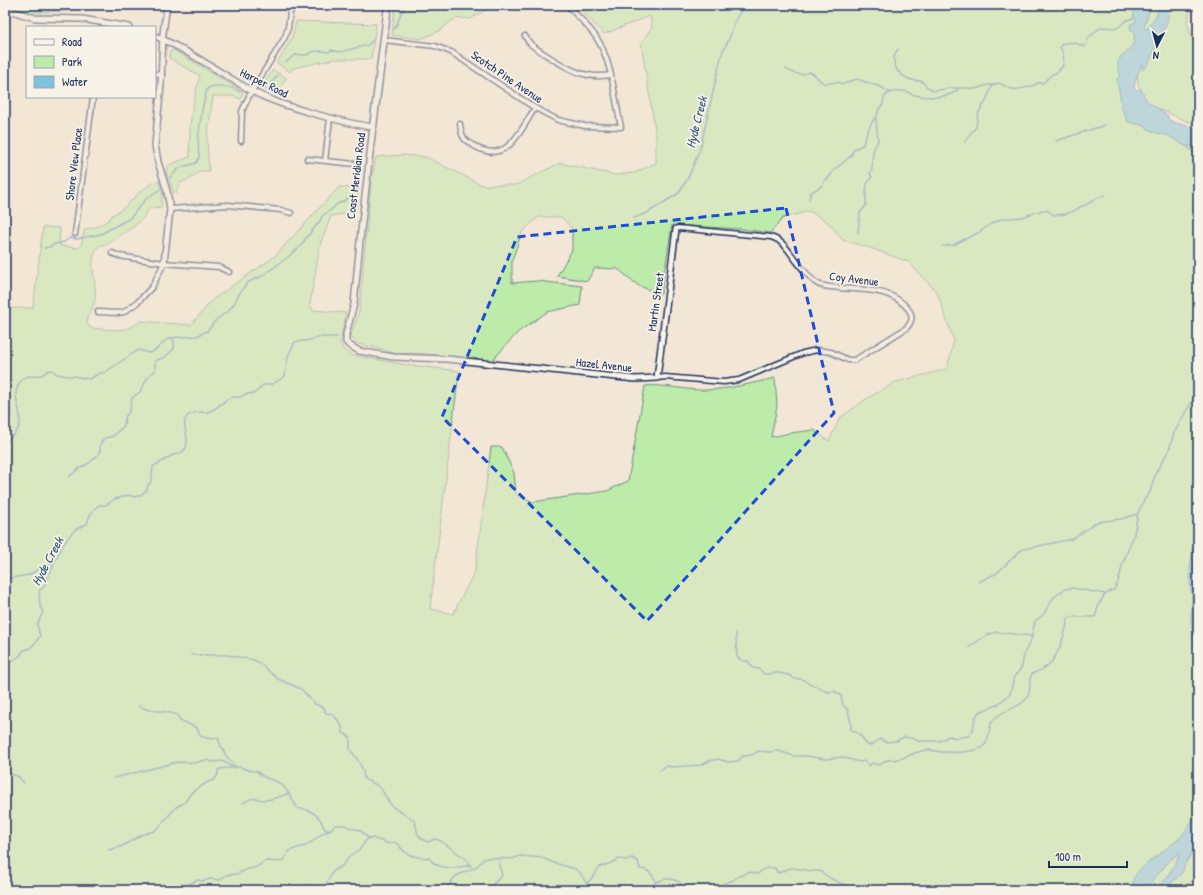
<svg xmlns="http://www.w3.org/2000/svg" width="1203" height="895" font-family="'Patrick Hand',sans-serif">
<style>
.green{fill:#bdeba9;stroke:#6c8d84}
.water{fill:#7ec3df;stroke:#5688ab}
.lines{fill:none;stroke-linecap:round;stroke-linejoin:round}
.stream{stroke:#5688ab;stroke-width:1.5}
.minor-casing{stroke:#1b2f5e;stroke-width:7}
.tertiary-casing{stroke:#1b2f5e;stroke-width:8}
.secondary-casing{stroke:#1b2f5e;stroke-width:9}
.minor{stroke:#f7f3e8;stroke-width:4}
.tertiary{stroke:#f7f3e8;stroke-width:5}
.secondary{stroke:#f7f3e8;stroke-width:6}
.marked{fill:none;stroke:#1d4ed8;stroke-width:3;stroke-dasharray:8 5;stroke-linejoin:round}
.labels{text-anchor:middle;stroke-width:3.5;stroke-linejoin:round;paint-order:stroke}
.street-label{font-size:12px;fill:#1b2f5e;stroke:#f7f3e8}
.water-label{font-size:13px;font-style:italic;fill:#34547e;stroke:#f7f3e8}
</style>
<rect width="100%" height="100%" fill="#f2e6d6"/>
<filter id="ink" filterUnits="userSpaceOnUse"><feTurbulence type="fractalNoise" baseFrequency=".025" numOctaves="2"/><feDisplacementMap in="SourceGraphic" scale="8" xChannelSelector="R" yChannelSelector="G"/><feConvolveMatrix kernelMatrix="1 2 1 2 8 2 1 2 1" color-interpolation-filters="sRGB"/></filter>
<g filter="url(#ink)">
<path class="green" d="M5,5H67L66,11L28,13L5,12Z
M395,5H512L504,9L496,7L489,8L470,19L459,18L451,21L441,30L421,39L392,35Z
M576,5H1135L1134,9V18L1136,20V22L1130,24C1139,41 1133,46 1120,57V76L1118,86L1120,95L1121,106L1128,122L1142,125L1153,132L1167,135L1185,146H1195L1198,148V530L1197,533V539L1193,547L1190,584L1192,598L1191,622L1196,649L1195,663L1198,665V812L1181,837L1159,855L1149,861L1133,887L1127,890H5V308H33L43,227L60,228L59,240L61,246L78,248L81,245L85,229C94,228 108,224 112,215C130,208 140,185 159,181L163,196L161,200L162,208C150,206 149,208 143,218C140,221 135,226 131,228C125,232 114,241 108,244C104,245 100,244 97,248C86,266 101,288 93,306C90,314 83,320 90,328C107,329 127,334 140,321L191,325L212,300L274,257L339,187L359,189L355,212L331,216L320,245L310,304L312,310L346,313L340,343L343,349L350,355L401,364L459,371L430,609L453,614L475,571L491,447H502L514,473L516,494L533,502L607,491L628,481L645,386C667,384 687,391 707,390C730,389 753,383 775,378L777,406L771,437L790,433L814,430L829,441L840,418L863,401L896,382L947,369L954,341L937,292L923,278L909,262L864,246L843,240L828,222L809,211L783,218L770,233L742,229L672,225L661,294L639,286L618,269L595,268L587,281L557,276L572,250V229L562,217H538L522,232L512,260V283L537,281L582,286L580,305L547,312L518,332L492,361L416,353L396,354L382,349L358,344L352,338L351,334L359,312L371,183L376,157L403,155L426,157L482,185H516L560,163L615,175L634,173L656,163V136L641,43L652,27L650,16L604,34Z
M1150,5H1160L1157,14L1148,28L1146,29L1144,27L1148,15Z
M1168,5H1192L1187,22L1191,35L1198,50V126L1148,104L1142,93L1138,84L1137,61Z
M296,21L376,24L371,59H335L293,68L290,72L277,63L292,38Z
M172,50H174L241,91L243,94L241,99L232,96H213L207,139L209,171H200L192,178L180,183L176,194L174,193C163,164 160,168 190,157C188,128 192,105 200,76L169,58L170,52Z
M273,70L286,78L276,94L264,89L263,86Z
M1198,844V873L1184,890H1169L1172,882L1182,873L1186,862Z
M1180,852C1175,867 1163,890 1145,890L1169,861Z"/>
<path class="water" d="M1135,5H1150L1148,15L1144,27L1146,29L1148,28L1157,14L1160,5H1171L1168,7C1170,22 1162,35 1155,49C1151,56 1150,66 1142,70L1143,64H1142L1135,81L1134,89L1138,90L1141,89L1146,100L1168,116V119L1173,122L1198,129V148L1195,146H1185L1167,135L1153,132L1142,125L1128,122L1121,106L1120,95L1117,79L1120,75C1113,54 1125,59 1133,46C1135,42 1134,37 1135,33L1131,30L1130,26L1136,22V21C1133,16 1133,10 1135,5Z
M1198,530V665L1195,663L1196,649L1191,622L1192,598L1190,584V567L1193,547L1197,539V533Z
M1198,812V844L1186,862L1182,873L1172,882L1169,890H1152L1163,883L1177,861L1180,852L1169,861L1145,890H1126L1129,887L1133,886V879L1139,870L1181,837Z"/>
<g class="lines">
<path class="stream" d="M394,29C401,20 398,13 407,5
M898,49C889,61 896,74 909,79C913,81 918,81 922,81C924,85 930,89 934,91L949,88H966L976,89L987,85H993L999,83C1003,85 1007,88 1012,89C1016,90 1034,87 1037,83H1043C1046,80 1048,78 1050,76C1053,73 1052,75 1056,73C1066,67 1065,56 1060,47L1062,44C1071,41 1078,43 1085,47L1088,38L1101,27L1117,28L1127,20L1134,18
M286,62L295,55H307L312,52L320,51L329,52L331,50L340,52L368,45L373,40
M786,69C792,73 802,77 809,72C818,74 817,81 824,83C832,84 834,80 843,84L857,79L883,88C890,96 896,90 904,91C908,91 911,95 915,95C928,98 950,99 959,88
M268,86L278,75
M1056,141L1105,125
M965,142L969,135L976,127L978,114L986,101L992,86
M1187,146L1198,158
M170,178L179,168L196,163L199,158L198,139L202,110L207,89C214,83 233,87 240,92
M809,199L811,192C817,189 823,187 825,180L828,179L834,170L851,156L854,149L863,145C864,139 871,122 875,118
M634,218L647,213L679,193L689,176L700,149L722,53L729,39L735,21L744,5
M858,233L860,213L866,205V192L867,184L872,177L870,174L872,169L873,151L878,140L876,119L879,109L883,104L884,98L887,94L891,93
M943,246L953,245L963,240L978,233L991,224L1001,219L1022,217L1043,210L1048,211L1054,215L1066,214L1077,209L1082,206L1086,205L1097,198L1105,195
M44,248L50,247L55,244L64,242L70,238L77,239L101,234L130,218L146,199L160,189
M5,443C9,438 15,435 18,429C26,413 8,396 21,381C26,374 34,377 41,375C44,374 47,371 49,370H52L57,374L67,376H73L89,379L100,373H104L138,350L149,353L154,351L169,338L197,336L207,331L216,320L228,311L234,304L239,294L247,283L262,276L288,257L301,246L306,238L320,221L322,216L332,209L337,204L344,201L352,195L358,188
M69,477L77,470L89,463L96,457L100,451V445L102,441L105,438L113,436L124,426L125,417L129,412L132,398L140,392L149,375L155,371V361L165,357L174,349V342L173,339
M5,579L29,575L43,566L53,564
M978,582L997,573L1020,551L1024,549L1072,539L1097,522L1121,519L1137,514
M736,633L737,657L743,661H748L753,668L759,669L764,674L779,673L789,675L795,679H802L811,685L817,687L828,692L834,691L841,695L843,705L848,710L851,723V730L856,732L861,736L867,745H872L880,739L886,742L896,741L904,737L911,738L918,741H940L949,736L956,738L968,736L973,730L975,718L979,712L997,705L1010,694L1014,677L1022,667L1024,654L1031,640L1035,621L1043,615L1054,597L1065,589L1073,588L1105,594
M969,647L987,635L996,632L1031,636
M191,655H228L254,660L262,665L278,679L301,689L315,704L324,708L326,713L333,714L342,726V732L350,737V750L356,757L363,770L364,779C368,782 374,783 378,786C384,791 386,799 391,805C398,812 407,815 415,821C417,831 417,839 428,842L435,839L441,841L466,859L471,866
M5,666L20,656L23,651L30,648L36,642L40,636L37,625L43,612L40,606L39,591L45,585C45,579 49,576 51,571C55,560 66,537 75,530C79,527 83,526 87,524C89,515 92,510 99,505H106L115,499L129,495L134,497L141,495L147,490L148,485L151,482L153,467L155,465C163,463 164,459 171,456C174,454 179,454 182,452C194,445 180,425 186,418C192,410 200,413 208,412C215,411 225,399 231,397C234,396 237,398 240,397C242,397 244,395 246,394C249,393 252,394 255,393L263,385L273,384L285,376L288,356L295,342L311,340L321,337H337
M139,706L149,710L167,712L177,715L180,720L197,728L200,736L211,739L218,738C221,748 228,762 237,767
M5,763L11,774L19,777L24,783
M660,770L666,766L672,767L701,765L709,761L718,759L728,762L738,761L743,756L752,755L758,751L770,752L778,751L794,756H806L826,759L842,757L859,762L865,761L869,766L872,763L879,765C882,764 884,761 887,760C890,759 895,760 899,759C910,756 918,750 930,750C935,751 940,752 945,752C955,753 968,752 978,749C992,746 986,727 994,719C1002,711 1015,709 1023,702C1034,694 1027,679 1032,674C1034,672 1039,672 1043,669C1059,659 1064,637 1068,619L1070,617H1095L1099,604L1104,596L1110,591L1114,590L1118,582L1123,563L1134,534L1138,513L1144,500L1150,492L1156,472L1169,450L1174,433L1198,390
M114,778L178,762L194,763L206,760L213,762L222,761L234,768
M243,803C253,796 255,799 265,800C273,800 281,795 288,794
M109,850L123,846L141,835L154,831L159,827L176,807L184,803L192,792L208,782L214,780L218,775V770L219,769L240,767L251,771H257C263,780 272,778 279,783C287,787 293,801 298,809C307,808 316,813 321,821C323,824 323,827 326,830L331,829
M5,887L7,890
M181,890L185,886L197,880L203,881L210,879L220,880L226,875L237,874L248,869L255,868L265,861H269L277,862L283,861L288,852L297,848L306,846L323,833L329,831L335,825H345C350,829 354,828 359,830C363,832 365,837 370,838
M299,890L309,885L320,888H324L333,871L342,866L351,855L360,849L367,839L372,838L390,844L393,842L398,844C406,857 416,857 429,858C435,867 447,869 458,867C463,867 465,865 470,866
M445,890C449,887 451,881 455,877C457,875 473,868 475,868L484,859L488,858L512,859L520,856L543,858L551,862L575,869L581,874L586,883C593,880 594,873 599,868C603,865 612,864 618,859L626,860L632,858L638,861L640,869C648,869 653,875 656,882
M488,890C492,883 499,880 502,875L499,865V859
M645,890L651,889L655,882C659,882 661,880 665,879C671,878 680,881 683,886H688L696,890
M708,890L719,887L725,883L734,880L737,877L749,872L758,874C763,867 768,868 775,868L778,873C782,872 787,869 790,868C801,867 810,873 820,871C831,881 844,884 856,890"/>
<g class="minor-casing">
<path id="minor" d="M525,36C529,45 536,48 543,53C565,67 584,80 610,75
M384,40L435,46L451,52L535,108L558,120L585,126L621,127C615,100 612,60 596,37C588,26 577,15 567,5
M155,74L162,75
M460,124C462,139 464,140 476,147C508,165 521,129 535,108
M241,141L242,111L249,96L285,37L288,28L291,5
M307,159L355,164
M325,161L330,118
M170,209L228,205L281,210L291,213
M75,234L93,97
M112,253L119,256L164,263L219,267L229,272
M98,312L118,313L124,312L138,302L152,287L164,263
M657,378L665,377L724,382L739,380L803,353L817,350L831,352L848,360H855L905,329C911,324 914,317 909,310C893,288 863,290 839,288C832,287 824,287 818,284C808,279 792,254 784,245L778,240L771,237L678,228L676,229"/>
</g>
<g class="tertiary-casing">
<path id="tertiary" d="M5,9L35,18L82,19L129,27
M155,36C189,50 218,72 250,90C268,100 288,106 308,112C329,118 350,124 373,127L361,231L354,304L346,334V342L349,345L359,351L393,357L447,359L635,379L657,378L676,229
M164,263L170,209L167,191L158,162L155,145L161,84L163,33L167,5
M1193,890L1198,884"/>
</g>
<g class="secondary-casing">
<path id="secondary" d="M373,127L388,5"/>
</g>
<use href="#minor" class="minor"/>
<use href="#tertiary" class="tertiary"/>
<use href="#secondary" class="secondary"/>
</g>
</g>
<path d="M0 0H1203V895H0ZM786,208L834,413L647,621L442,417L517,237Z" fill="#f2e6d6" fill-opacity=".55" fill-rule="evenodd"/>
<path class="marked" d="M786,208L834,413L647,621L442,417L517,237Z"/>
<g class="labels">
<g class="street-label">
<text transform="translate(507 77) rotate(34)" y="4">Scotch Pine Avenue</text>
<text transform="translate(264 83) rotate(26)" y="4">Harper Road</text>
<text transform="translate(74 164) rotate(-83)" y="4">Shore View Place</text>
<text transform="translate(356 176) rotate(-83)" y="4">Coast Meridian Road</text>
<text transform="translate(854 279) rotate(7)" y="4">Coy Avenue</text>
<text transform="translate(656 302) rotate(-82)" y="4">Martin Street</text>
<text transform="translate(604 365) rotate(6)" y="4">Hazel Avenue</text>
</g>
<g class="water-label">
<text transform="translate(696 122) rotate(-76)" y="5">Hyde Creek</text>
<text transform="translate(47 561) rotate(-62)" y="5">Hyde Creek</text>
</g>
</g>
<rect width="1203" height="895" fill="none" stroke="#f7f3e8" stroke-width="20"/>
<rect x="10" y="10" width="1183" height="875" fill="none" stroke="#1b2f5e" stroke-width="1.5" filter="url(#ink)"/>
<rect x="26" y="26" width="130" height="72" fill="#f7f3e8" stroke="#9fa5b1"/>
<rect x="34" y="39" width="20" height="6" fill="#f7f3e8" stroke="#9fa5b1"/>
<text x="62" y="46" font-size="12" fill="#1b2f5e">Road</text>
<rect x="34" y="56" width="20" height="12" fill="#bdeba9" stroke="#9fa5b1"/>
<text x="62" y="66" font-size="12" fill="#1b2f5e">Park</text>
<rect x="34" y="76" width="20" height="12" fill="#7ec3df" stroke="#9fa5b1"/>
<text x="62" y="86" font-size="12" fill="#1b2f5e">Water</text>
<g transform="translate(1157 46) rotate(186)" stroke="#f7f3e8" stroke-width="3" paint-order="stroke">
<path d="M0-3L7 15L0 10L-7 15Z" fill="#1b2f5e"/>
<text y="-6" font-size="11" font-weight="bold" text-anchor="middle" fill="#1b2f5e">N</text>
</g>
<path d="M1049 861v6h78v-6" fill="none" stroke="#1b2f5e" stroke-width="2"/>
<text x="1055" y="861" font-size="12" fill="#1b2f5e" stroke="#f7f3e8" stroke-width="3" paint-order="stroke">100 m</text>
</svg>
